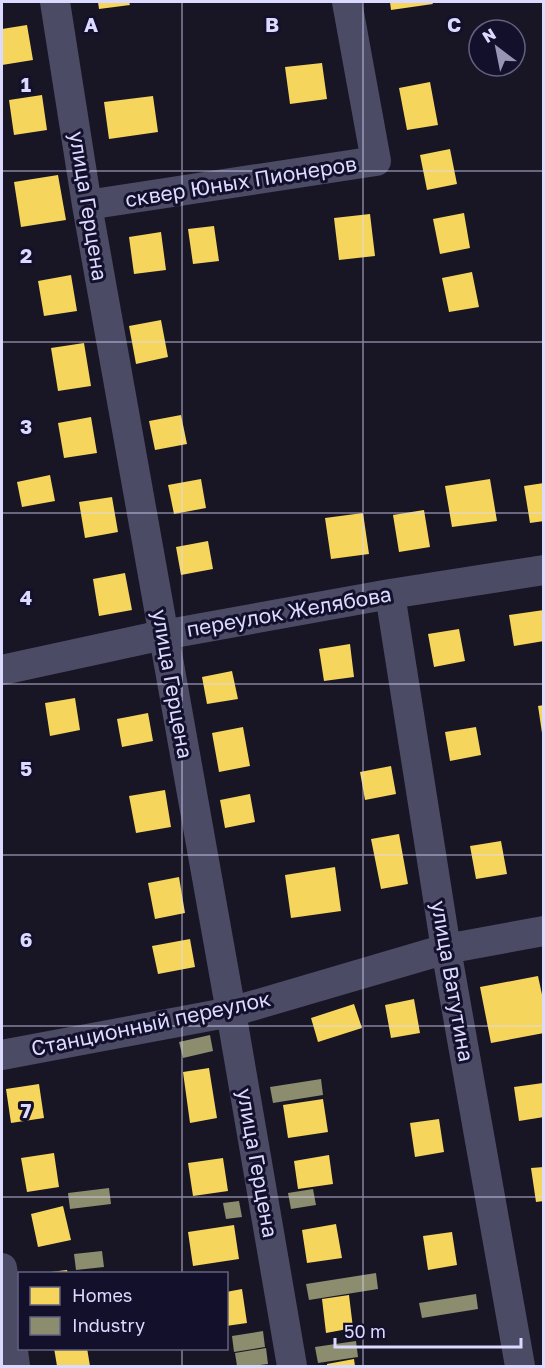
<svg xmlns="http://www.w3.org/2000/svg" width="545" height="1368" font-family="'Golos Text',sans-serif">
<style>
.homes{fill:#f6d55c}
.industry{fill:#8c8c6e}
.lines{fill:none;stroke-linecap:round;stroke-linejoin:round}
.minor{stroke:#4b4b66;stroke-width:30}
.grid{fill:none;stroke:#dcdaff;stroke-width:1.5;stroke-opacity:0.55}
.labels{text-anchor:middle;stroke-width:6;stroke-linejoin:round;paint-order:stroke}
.street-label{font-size:21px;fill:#dcdaff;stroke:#13102b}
.grid-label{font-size:20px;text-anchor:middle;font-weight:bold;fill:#dcdaff;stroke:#13102b;stroke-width:6;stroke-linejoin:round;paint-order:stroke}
</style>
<rect width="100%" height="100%" fill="#181625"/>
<path class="homes" d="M98,2H129L130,5L99,9Z
M390,2H432L433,4L391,10Z
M27,25L33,60L2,65V29Z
M322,63L327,99L290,104L285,67Z
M430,82L438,125L407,130L399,88Z
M42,95L47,130L14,135L9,100Z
M153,96L158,132L109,139L104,102Z
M450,149L457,184L427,190L420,155Z
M58,175L66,220L21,227L14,182Z
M464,213L470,248L440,254L433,219Z
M370,214L375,256L339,260L334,218Z
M214,226L219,261L193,264L188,229Z
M161,232L166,270L134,274L129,237Z
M472,272L479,307L449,312L442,278Z
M71,275L77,311L44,316L38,281Z
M161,320L168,357L136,364L129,326Z
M84,343L91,386L58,391L51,348Z
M181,415L187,444L155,450L149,421Z
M91,417L97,453L64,458L58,423Z
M50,475L55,501L22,507L17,482Z
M201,479L206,508L174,514L168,485Z
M490,479L497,521L452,527L445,486Z
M544,483V521L530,523L524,486Z
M112,497L118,532L85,538L79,502Z
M424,510L430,547L399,552L393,515Z
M363,513L369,554L331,559L325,518Z
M208,541L213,569L181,575L176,547Z
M125,573L132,610L99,616L93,579Z
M544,610V641L514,646L509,615Z
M459,629L465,661L434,667L428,634Z
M350,644L354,677L324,681L319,649Z
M232,671L238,699L207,704L202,677Z
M75,698L80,730L50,736L45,703Z
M544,705V733H542L538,706Z
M148,713L153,741L122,747L117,719Z
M243,727L250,766L219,772L212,733Z
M476,727L481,755L450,761L445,732Z
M391,766L396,794L365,800L360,772Z
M165,790L171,827L136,833L129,796Z
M250,794L255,822L225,828L220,800Z
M399,834L408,884L381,889L371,839Z
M501,841L507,874L476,879L470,846Z
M335,867L341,911L291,918L285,875Z
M179,877L185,913L155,919L148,883Z
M190,939L195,967L158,974L152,946Z
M538,976L544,1004V1033L491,1043L480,987Z
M414,999L420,1033L391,1038L385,1005Z
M354,1004L362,1028L318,1042L311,1018Z
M209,1068L217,1118L190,1123L183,1072Z
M543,1083L544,1117L519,1121L514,1087Z
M39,1084L44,1118L11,1123L6,1089Z
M323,1099L328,1132L288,1138L283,1105Z
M439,1119L444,1152L415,1157L410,1123Z
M54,1153L59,1187L27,1192L21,1158Z
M329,1155L333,1184L298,1189L294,1161Z
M223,1158L228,1191L193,1196L188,1163Z
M544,1167V1201L536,1202L531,1168Z
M63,1206L71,1240L38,1247L31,1214Z
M336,1224L342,1258L307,1263L302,1230Z
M234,1225L239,1259L193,1266L188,1232Z
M452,1232L457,1265L428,1270L423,1236Z
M67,1270L68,1274H50V1272Z
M242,1289L247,1323L226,1326V1292Z
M349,1295L353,1328L326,1333L322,1299Z
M54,1348H87L90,1366H57Z
M354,1359L355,1366H327V1364Z"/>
<path class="industry" d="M210,1035L213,1051L183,1058L179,1042Z
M321,1079L323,1095L273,1103L270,1087Z
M109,1188L111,1204L70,1209L68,1193Z
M313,1189L316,1205L291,1209L288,1193Z
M239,1201L242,1217L226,1219L223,1203Z
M102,1251L104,1267L76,1270L74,1254Z
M376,1273L378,1289L309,1300L306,1284Z
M476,1294L478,1309L422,1318L419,1303Z
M263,1331L265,1347L234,1352L232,1336Z
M356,1341L358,1357L318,1363L315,1347Z
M266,1348L268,1364L253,1366H237L235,1353Z"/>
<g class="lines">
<path class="minor" d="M55,2L87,205L231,1012L292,1366
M87,205L376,161L347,2
M390,594L446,949L520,1366
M2,670L163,635L390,594L544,570
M2,1055L231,1012L446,949L544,931
M2,1268L15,1366"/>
</g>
<path class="grid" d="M182,2V1274M363,2V1366M2,171H544M2,342H544M2,513H544M2,684H544M2,855H544M2,1026H544M2,1197H544M182,1348V1366"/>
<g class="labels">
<g class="street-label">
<text transform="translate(241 182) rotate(-9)" y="7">сквер Юных Пионеров</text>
<text transform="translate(88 206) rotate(81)" y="7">улица Герцена</text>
<text transform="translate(289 612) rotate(-10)" y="7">переулок Желябова</text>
<text transform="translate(172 684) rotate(80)" y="7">улица Герцена</text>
<text transform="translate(452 981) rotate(80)" y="7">улица Ватутина</text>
<text transform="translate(151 1024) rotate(-12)" y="7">Станционный переулок</text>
<text transform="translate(257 1163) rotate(80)" y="7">улица Герцена</text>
</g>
</g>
<g class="grid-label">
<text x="91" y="32">A</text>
<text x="272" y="32">B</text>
<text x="454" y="32">C</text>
<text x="26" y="92">1</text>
<text x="26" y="263">2</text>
<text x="26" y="434">3</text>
<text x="26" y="605">4</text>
<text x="26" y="776">5</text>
<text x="26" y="947">6</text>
<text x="26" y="1118">7</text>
</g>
<rect width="545" height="1368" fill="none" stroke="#dcdaff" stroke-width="6"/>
<rect x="18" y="1272" width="210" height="78" fill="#13102b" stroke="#636180" stroke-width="1.5"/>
<rect x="30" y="1287" width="30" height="18" fill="#f6d55c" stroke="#636180" stroke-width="1.5"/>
<text x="72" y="1302" font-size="18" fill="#dcdaff">Homes</text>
<rect x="30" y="1317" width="30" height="18" fill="#8c8c6e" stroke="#636180" stroke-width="1.5"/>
<text x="72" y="1332" font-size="18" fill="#dcdaff">Industry</text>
<g transform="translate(497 48) rotate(328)"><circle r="28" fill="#13102b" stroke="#636180" stroke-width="1.5"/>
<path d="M0-4.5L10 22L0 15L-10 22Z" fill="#9795b3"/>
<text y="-9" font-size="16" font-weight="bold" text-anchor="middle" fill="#dcdaff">N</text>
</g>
<path d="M335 1338v9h186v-9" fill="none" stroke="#dcdaff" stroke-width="3"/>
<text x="344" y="1338" font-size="18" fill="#dcdaff" stroke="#13102b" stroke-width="4.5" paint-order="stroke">50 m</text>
</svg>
